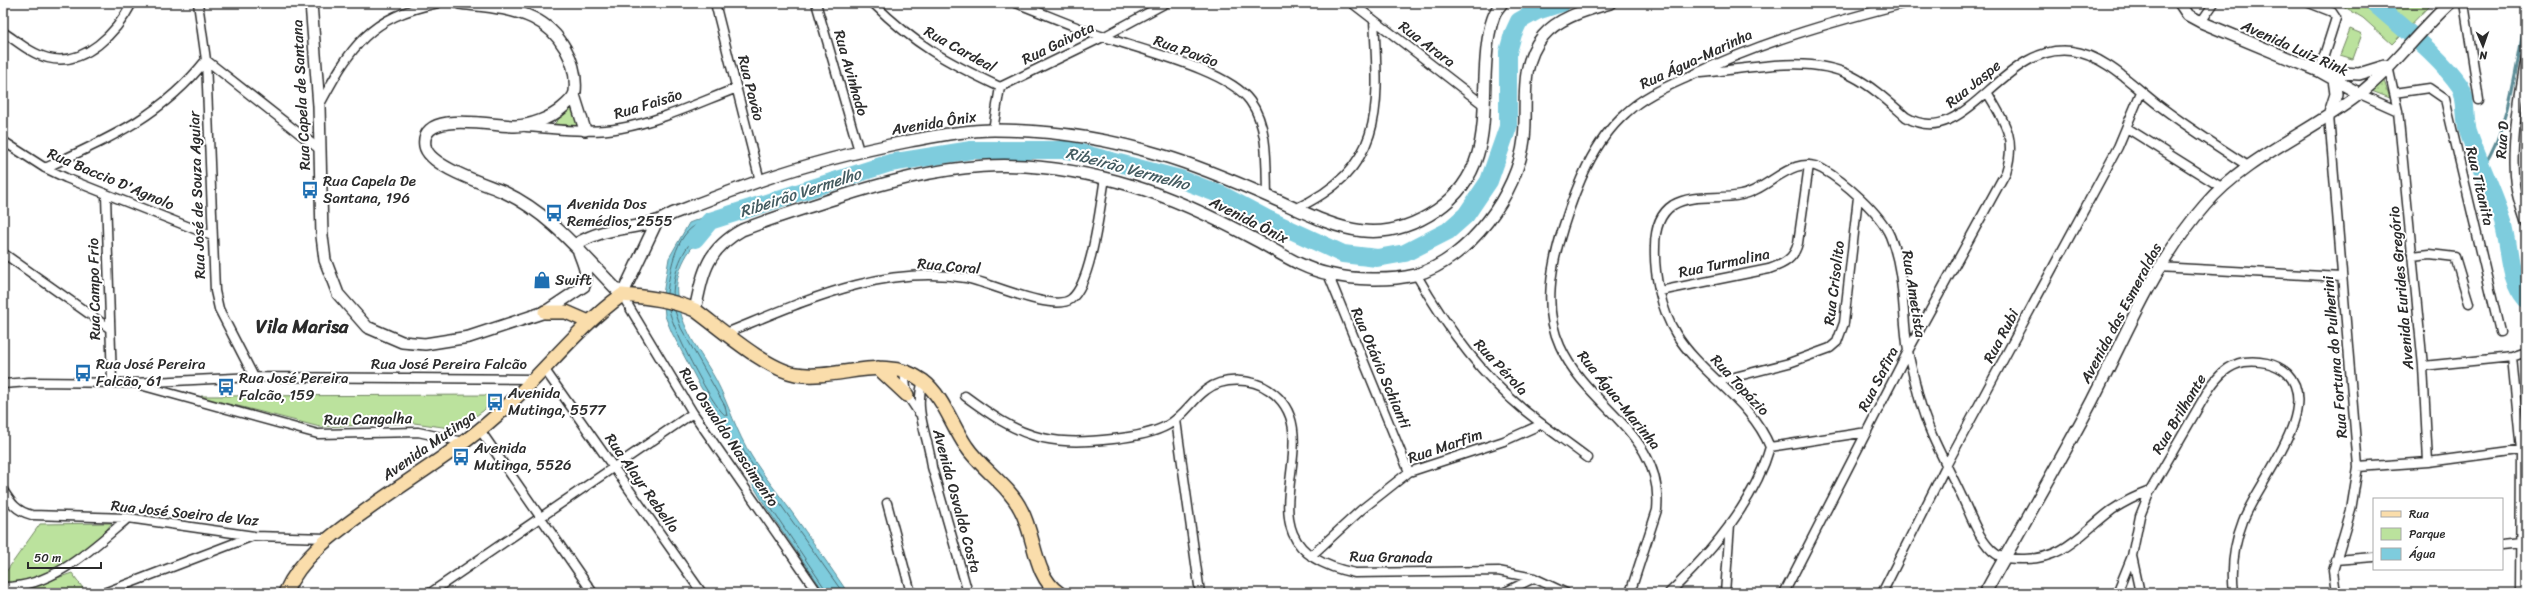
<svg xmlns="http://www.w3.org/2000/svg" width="2529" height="596" font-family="Sriracha,sans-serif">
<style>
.grass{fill:url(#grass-dots);stroke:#738664}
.park{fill:#bbe29d;stroke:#738664}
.water{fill:#7eccdd;stroke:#5d8c96}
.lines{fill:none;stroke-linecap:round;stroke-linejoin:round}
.shore{stroke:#4c6b72;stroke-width:1}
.stream{stroke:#5d8c96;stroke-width:3}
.river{stroke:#7eccdd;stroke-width:18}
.street-casing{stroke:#2b2b2b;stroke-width:11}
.secondary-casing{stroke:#2b2b2b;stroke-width:14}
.primary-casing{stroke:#2b2b2b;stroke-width:16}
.street{stroke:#fff;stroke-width:8}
.secondary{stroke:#fff;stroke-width:11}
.primary{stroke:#faddab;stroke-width:13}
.labels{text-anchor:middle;stroke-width:4;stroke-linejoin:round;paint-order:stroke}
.street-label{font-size:15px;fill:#2b2b2b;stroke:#fff}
.poi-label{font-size:15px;fill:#2b2b2b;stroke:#fff;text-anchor:start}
.water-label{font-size:16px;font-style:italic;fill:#445b60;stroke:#fff}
.district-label{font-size:19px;font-weight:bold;fill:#2b2b2b;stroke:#fff}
</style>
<defs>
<pattern id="grass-dots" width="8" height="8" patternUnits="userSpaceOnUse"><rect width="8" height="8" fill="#bbe29d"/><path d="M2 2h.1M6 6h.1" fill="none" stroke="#a1c287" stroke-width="1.8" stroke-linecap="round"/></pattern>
</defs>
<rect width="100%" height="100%" fill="#fff"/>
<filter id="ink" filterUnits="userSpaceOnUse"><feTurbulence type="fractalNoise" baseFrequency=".025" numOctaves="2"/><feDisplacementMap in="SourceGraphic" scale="8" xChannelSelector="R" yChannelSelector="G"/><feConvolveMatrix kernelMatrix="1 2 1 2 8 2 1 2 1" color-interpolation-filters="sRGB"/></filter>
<g filter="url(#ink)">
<path class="grass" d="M2383,78L2390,98L2369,90Z"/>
<path class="park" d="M2338,3H2432L2392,44L2363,18Z
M2350,29L2362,34L2353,59L2340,55Z
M575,103L581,126L554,124Z
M499,395L483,411L457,429L414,423L320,427L238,406L200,401L201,396Z
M112,523C86,556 46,583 3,583V576L40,524Z
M72,573L85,591L13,593Z"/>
<path class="water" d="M704,217L710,221L709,230C690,245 674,270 677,295C680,327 701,353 716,380C729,405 736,432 752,457C763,475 778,493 791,511C810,538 829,565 848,593H825L766,507L736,457L721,419L700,386L672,333L665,316L663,294L669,258L689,223Z"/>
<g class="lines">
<path class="shore" d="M667,293C670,270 676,227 705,222V228C684,245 674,267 673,295
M669,309C670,324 715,413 727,416L725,406L681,328L675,311
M828,593L769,505L740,456L736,442L739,443L749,460L843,593"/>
<path class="stream" d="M2483,167C2511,124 2516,66 2526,15"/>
<path class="river" d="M2374,3C2402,28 2439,55 2460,86C2467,97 2464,118 2468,131C2478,161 2493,191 2503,222C2511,248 2507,277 2526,299
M695,239L710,221L890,163L971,150H1069L1180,179L1224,196L1267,219L1343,254L1377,258L1405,253L1448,231L1466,215L1489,181L1508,127V52L1513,34L1519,21L1537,11L1562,3"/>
<g class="street-casing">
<path id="street" d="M198,3L206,60L215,291L219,309L254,377
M715,3L760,181
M816,3L859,151
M873,3C915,45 947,62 1000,87
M1016,3C1045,14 1074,27 1104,37C1141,50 1228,70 1250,101C1269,127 1266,165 1267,196
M1352,3L1485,106
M2309,3L2332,12L2336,18L2319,71
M2464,3L2479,100
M2201,22L2214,3
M3,32C17,41 31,54 48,58C85,67 117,32 132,3
M2526,57C2519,96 2510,147 2515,185C2517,199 2522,211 2526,224
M2388,66L2398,111L2423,366L2428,462
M1701,73C1748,69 1809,54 1852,76C1872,86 1890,103 1906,117C1965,153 2002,42 2071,51C2107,55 2137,90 2165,110C2192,130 2220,148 2248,166
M2394,93L2429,88L2445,99L2500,332
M2360,94L2398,111
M319,106C351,46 369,17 438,3
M2329,116L2358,467L2351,510L2333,571L2336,593
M526,127C557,129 591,134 621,128C661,121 700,102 737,88
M2127,128L2221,187
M993,130L1000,87L1103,37L1166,3
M3,141L45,168L66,178L212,236
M45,168C108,139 162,116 206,60L319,149
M106,196L112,381
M1295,209C1386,167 1379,107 1374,21
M3,253L109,328
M2412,256L2430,254L2455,257L2469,303
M2158,267L2342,277
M1328,274L1409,472
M1416,274C1445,325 1479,373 1524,410C1545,427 1567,442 1588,458
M1660,291L1769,269C1784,264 1794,259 1798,243L1809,165
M622,295L693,413L818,593
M726,333C803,302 881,264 966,278C988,282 1053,313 1071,299C1092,283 1100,206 1105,178
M2512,357L2521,450L2520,593
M2423,366L2512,357L2526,352
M545,370L702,593
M904,372L907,395L919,413
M923,381C913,411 929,438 932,467L968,593
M1719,381L1789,363L1830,348L1837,342L1844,323L1858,197
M3,384L29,382L133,383L254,377L535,379
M140,385L318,434L418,432L464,442
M965,396C1019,436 1044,447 1113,439C1132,437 1152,434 1168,425C1184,416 1192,400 1206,390C1223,377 1252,378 1269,390C1339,437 1224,547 1355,573L1498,571L1534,578L1566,593
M1176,420L1200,593
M480,430L593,593
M1770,447L1867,432
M2358,467L2428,462L2526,449
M3,490C11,503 16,511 32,515L128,518L254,536L327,538
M887,503L911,593
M2502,545L2521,543
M1311,556L1361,510L1409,472L1504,441L1542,424
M2132,556L2140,593
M2335,560L2374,557
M3,587C52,588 93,548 128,518
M104,593L253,536
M430,593L693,413
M1503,593L1534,578
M1630,593L1657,510C1664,433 1588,409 1560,346C1543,309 1551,266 1563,228C1576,187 1593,142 1626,113C1644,96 1666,87 1688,77C1758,43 1831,22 1906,3
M1669,593C1710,554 1754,503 1770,447C1751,400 1702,376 1676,334C1661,310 1654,274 1655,247C1655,231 1659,214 1673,205C1693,193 1720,200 1741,195C1769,190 1793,153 1822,169C1844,181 1880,213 1890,236C1905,272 1902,313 1908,351C1911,367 1915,382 1919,398C1928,433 1946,463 1961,495C1970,513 1979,542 1996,554C2003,559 2013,559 2022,559C2064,560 2081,533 2112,510C2124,502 2136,496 2150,491
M1725,593L1730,524
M1784,593L1908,351L2006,172C2017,137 2004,122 1987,92
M1882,593L1947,464L2118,147L2141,92
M2117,593L2132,556L2140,516L2150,491L2209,389C2218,376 2228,365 2244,362C2258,360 2276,363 2287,373C2323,409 2256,485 2243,521C2234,544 2231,569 2234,593"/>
</g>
<g class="secondary-casing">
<path id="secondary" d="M311,3L319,106L322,236L325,260L338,294L367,327L402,342L425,344L469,337L545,312L584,286C589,274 583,264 579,252
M459,3C483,6 510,7 533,18C560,31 578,62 575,92C574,98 567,104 562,108C551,118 530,126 515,126C497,127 419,108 425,146C429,167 486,184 504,192C553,215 584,257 622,295L657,221
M2180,3L2188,15L2201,22L2319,71L2360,94
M2326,72L2359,74L2385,66
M574,95L585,130
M2329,116L2336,94L2334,79
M576,244C607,226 626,231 657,221C664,219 670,214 677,212C705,201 734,190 762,180C811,163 859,151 910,141C937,136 966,130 994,130C1049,130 1109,139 1161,155C1199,166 1236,182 1272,198C1331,224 1375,252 1437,210C1501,166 1477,98 1489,34C1491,23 1494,11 1502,3
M695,310C703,273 706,250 742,230C772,218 803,209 833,199C945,163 1019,152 1133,186C1176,199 1217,219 1256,240C1280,253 1303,269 1329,274C1354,280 1389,281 1415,275C1469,260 1518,193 1524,139C1528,103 1518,66 1543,36C1559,17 1587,10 1610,3
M1985,593C2020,529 2058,466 2092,401C2127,333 2154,263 2205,205C2246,157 2308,134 2358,95C2392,69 2418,32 2450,3"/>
</g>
<g class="primary-casing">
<path id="primary" d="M545,312H566L589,322
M878,368L907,395
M285,593C301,557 333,534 364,512C407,480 456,452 496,416C540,378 575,329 622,295C647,297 672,300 695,310C721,329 766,369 796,374C838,381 886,353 923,381C943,396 952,426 966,446C982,470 1008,484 1021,510C1035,535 1034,577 1059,593"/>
</g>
<use href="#street" class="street"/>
<use href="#secondary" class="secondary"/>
<use href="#primary" class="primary"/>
</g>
</g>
<defs>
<g id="bus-bare" transform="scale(1.38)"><path d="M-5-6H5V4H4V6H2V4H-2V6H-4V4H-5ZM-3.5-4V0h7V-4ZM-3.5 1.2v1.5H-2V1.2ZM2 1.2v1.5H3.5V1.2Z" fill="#1f6fb2" stroke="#fff" stroke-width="2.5" paint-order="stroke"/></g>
<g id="shop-bare" transform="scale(1.38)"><path d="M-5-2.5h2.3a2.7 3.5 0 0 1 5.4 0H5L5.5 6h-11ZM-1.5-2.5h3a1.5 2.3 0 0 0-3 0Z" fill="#1f6fb2" stroke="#fff" stroke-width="2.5" paint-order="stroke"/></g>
</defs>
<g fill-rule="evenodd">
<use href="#bus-bare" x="310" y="190"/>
<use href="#bus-bare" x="554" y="213"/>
<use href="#shop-bare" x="542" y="280"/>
<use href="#bus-bare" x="83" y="373"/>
<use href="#bus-bare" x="226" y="387"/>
<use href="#bus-bare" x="495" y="402"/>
<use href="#bus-bare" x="461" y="457"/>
</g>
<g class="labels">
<g class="street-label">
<text transform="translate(1058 43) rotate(-26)" y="5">Rua Gaivota</text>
<text transform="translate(1427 44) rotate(37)" y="5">Rua Arara</text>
<text transform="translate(2295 48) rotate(24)" y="5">Avenida Luiz Rink</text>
<text transform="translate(960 49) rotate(29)" y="5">Rua Cardeal</text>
<text transform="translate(1186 51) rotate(20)" y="5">Rua Pavão</text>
<text transform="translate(1696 59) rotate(-25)" y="5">Rua Água-Marinha</text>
<text transform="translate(851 73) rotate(74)" y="5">Rua Avinhado</text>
<text transform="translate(1973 84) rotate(-39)" y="5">Rua Jaspe</text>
<text transform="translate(751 88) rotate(76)" y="5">Rua Pavão</text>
<text transform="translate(301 95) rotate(-93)" y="5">Rua Capela de Santana</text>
<text transform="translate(648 104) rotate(-17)" y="5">Rua Faisão</text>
<text transform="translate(934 123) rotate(-9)" y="5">Avenida Ônix</text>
<text transform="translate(2502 140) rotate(-86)" y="5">Rua D</text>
<text transform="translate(111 179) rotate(23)" y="5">Rua Baccio D'Agnolo</text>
<text transform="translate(2480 186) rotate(77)" y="5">Rua Titanita</text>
<text transform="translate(197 195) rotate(-92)" y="5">Rua José de Souza Aguiar</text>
<text transform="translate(1249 220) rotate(27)" y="5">Avenida Ônix</text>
<text transform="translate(1724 263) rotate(-12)" y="5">Rua Turmalina</text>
<text transform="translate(949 266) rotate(5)" y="5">Rua Coral</text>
<text transform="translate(1834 283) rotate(-83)" y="5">Rua Crisolito</text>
<text transform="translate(2401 288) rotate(-95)" y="5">Avenida Eurides Gregório</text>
<text transform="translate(94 289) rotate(-91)" y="5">Rua Campo Frio</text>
<text transform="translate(1914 294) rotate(81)" y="5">Rua Ametista</text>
<text transform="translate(2121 313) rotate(-62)" y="5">Avenida das Esmeraldas</text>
<text transform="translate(2001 336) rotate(-62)" y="5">Rua Rubi</text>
<text transform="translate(2335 357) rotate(-95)" y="5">Rua Fortuna do Pulherini</text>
<text x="449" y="369">Rua José Pereira Falcão</text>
<text transform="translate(1501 367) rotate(47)" y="5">Rua Pérola</text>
<text transform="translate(1381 368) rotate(67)" y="5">Rua Otávio Schianti</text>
<text transform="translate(1878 379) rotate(-63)" y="5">Rua Safira</text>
<text transform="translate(1740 385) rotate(47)" y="5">Rua Topázio</text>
<text transform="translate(1619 400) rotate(51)" y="5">Rua Água-Marinha</text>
<text transform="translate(2179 414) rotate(-59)" y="5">Rua Brilhante</text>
<text transform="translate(368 419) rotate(-1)" y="5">Rua Cangalha</text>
<text transform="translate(729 437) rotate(56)" y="5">Rua Oswaldo Nascimento</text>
<text transform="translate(429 445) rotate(-35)" y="5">Avenida Mutinga</text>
<text transform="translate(1445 446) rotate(-19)" y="5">Rua Marfim</text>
<text transform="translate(642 483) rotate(55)" y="5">Rua Alayr Rebello</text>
<text transform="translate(957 501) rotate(75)" y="5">Avenida Osvaldo Costa</text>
<text transform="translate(185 513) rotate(6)" y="5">Rua José Soeiro de Vaz</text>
<text transform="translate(1391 557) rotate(1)" y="5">Rua Granada</text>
</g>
<g class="poi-label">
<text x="323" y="186">Rua Capela De<tspan x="323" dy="17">Santana, 196</tspan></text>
<text x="567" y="209">Avenida Dos<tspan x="567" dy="17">Remédios, 2555</tspan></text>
<text x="555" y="285">Swift</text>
<text x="96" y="369">Rua José Pereira<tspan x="96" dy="17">Falcão, 61</tspan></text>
<text x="239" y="383">Rua José Pereira<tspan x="239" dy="17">Falcão, 159</tspan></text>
<text x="508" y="398">Avenida<tspan x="508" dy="17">Mutinga, 5577</tspan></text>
<text x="474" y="453">Avenida<tspan x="474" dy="17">Mutinga, 5526</tspan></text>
</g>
<g class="water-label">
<text transform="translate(1128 168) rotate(15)" y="6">Ribeirão Vermelho</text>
<text transform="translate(800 192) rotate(-18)" y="6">Ribeirão Vermelho</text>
</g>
<g class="district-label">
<text x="302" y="333">Vila Marisa</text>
</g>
</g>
<rect width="2529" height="596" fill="none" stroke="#fff" stroke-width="16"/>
<rect x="8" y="8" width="2513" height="580" fill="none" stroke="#2b2b2b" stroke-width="1.5" filter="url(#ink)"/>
<rect x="2373" y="498" width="130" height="72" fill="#ffffff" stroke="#aaaaaa"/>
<rect x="2381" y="511" width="20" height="6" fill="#faddab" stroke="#aaaaaa"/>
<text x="2409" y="518" font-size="12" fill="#2b2b2b">Rua</text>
<rect x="2381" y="528" width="20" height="12" fill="#bbe29d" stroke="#aaaaaa"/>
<text x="2409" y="538" font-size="12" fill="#2b2b2b">Parque</text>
<rect x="2381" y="548" width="20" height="12" fill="#7eccdd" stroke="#aaaaaa"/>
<text x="2409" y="558" font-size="12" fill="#2b2b2b">Água</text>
<g transform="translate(2483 46) rotate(178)" stroke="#ffffff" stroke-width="3" paint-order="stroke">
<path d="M0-3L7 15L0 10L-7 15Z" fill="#2b2b2b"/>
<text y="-6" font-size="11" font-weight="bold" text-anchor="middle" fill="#2b2b2b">N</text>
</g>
<path d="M28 562v6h73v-6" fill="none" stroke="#2b2b2b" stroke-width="2"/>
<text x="34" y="562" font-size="12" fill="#2b2b2b" stroke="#ffffff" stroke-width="3" paint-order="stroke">50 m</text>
</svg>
